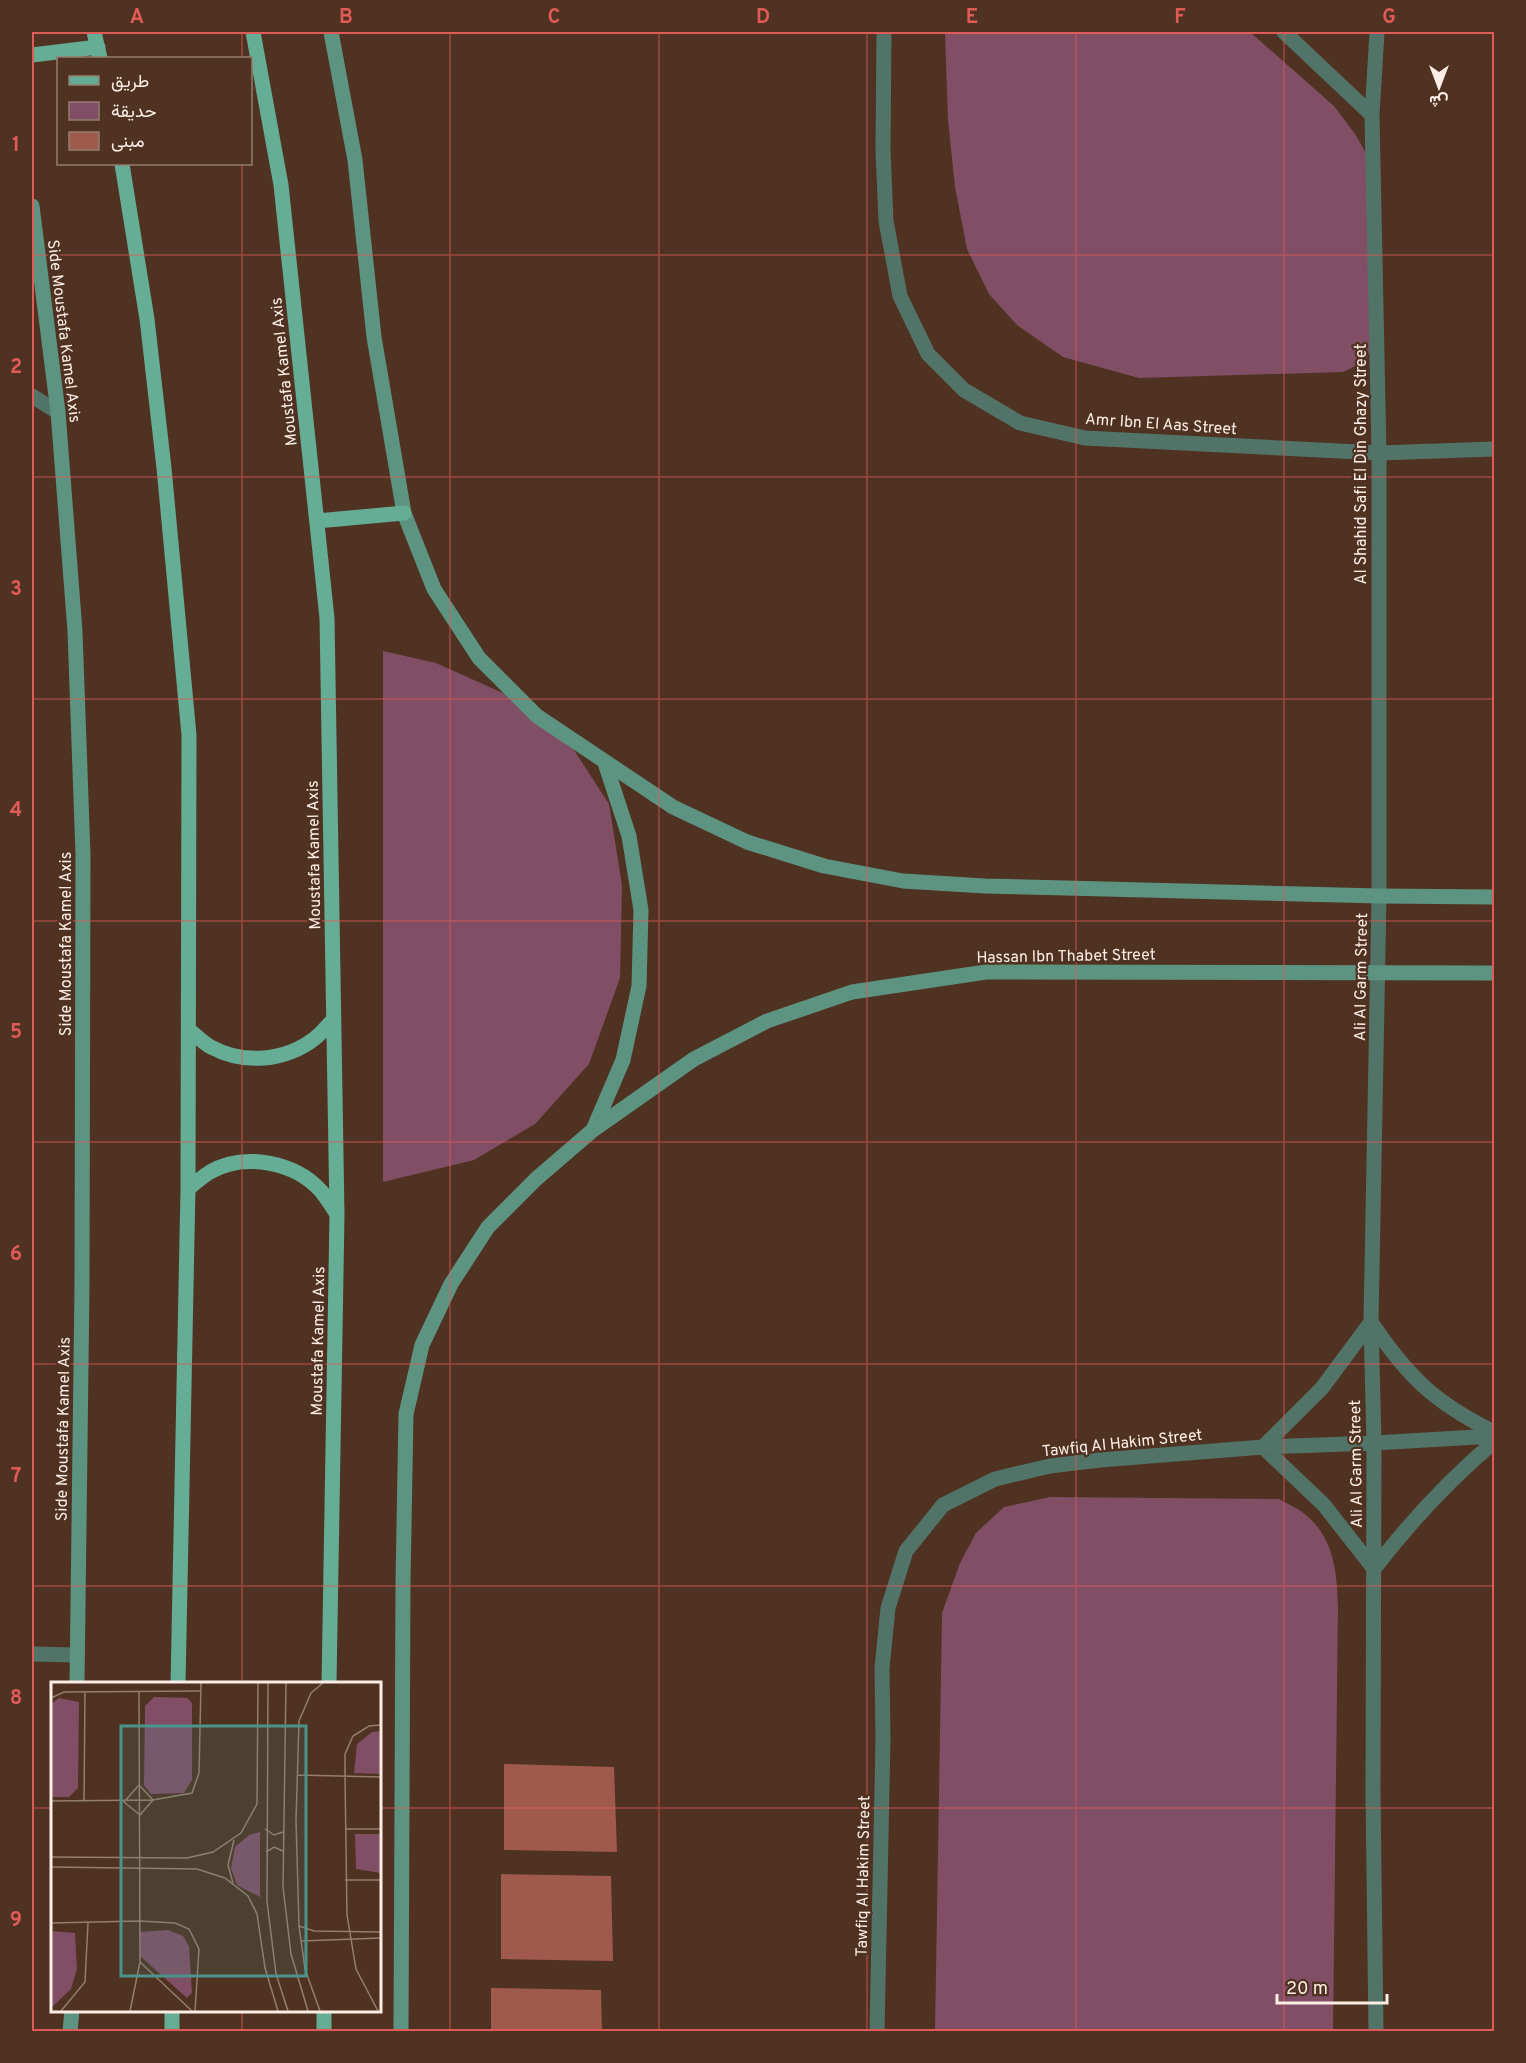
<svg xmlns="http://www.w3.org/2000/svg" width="1526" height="2063" font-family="Overpass,Vazirmatn,sans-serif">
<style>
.green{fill:#804f66}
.building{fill:#a0594d}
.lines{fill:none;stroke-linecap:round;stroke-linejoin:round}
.street{stroke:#527468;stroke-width:15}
.secondary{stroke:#5d9481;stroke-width:15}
.primary{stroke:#65ad95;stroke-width:15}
.grid{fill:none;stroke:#e05a57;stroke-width:1.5;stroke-opacity:0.55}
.labels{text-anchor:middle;stroke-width:4.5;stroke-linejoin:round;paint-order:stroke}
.street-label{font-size:16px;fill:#fdeee5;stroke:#4f3221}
.inset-road{fill:none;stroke:#957d6f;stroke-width:1.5}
.view{fill:#4a948c;fill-opacity:0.15;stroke:#4a948c;stroke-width:3}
.inset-edge{fill:none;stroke:#fdeee5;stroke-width:3}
.neatline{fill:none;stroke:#e05a57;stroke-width:2}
.grid-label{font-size:20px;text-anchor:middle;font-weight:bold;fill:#e05a57}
</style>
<rect width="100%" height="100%" fill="#4f3221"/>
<path class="green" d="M945,32H1250L1334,106L1355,134L1370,160L1374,339L1366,361L1343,372L1139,378L1063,357L1017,325L989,294L967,249L955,187L948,120Z
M383,651L436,663L505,694L574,750L609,804L622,885L620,978L589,1064L535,1124L474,1160L383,1182Z
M1050,1497L1279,1499C1287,1504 1300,1509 1307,1516C1334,1539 1337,1573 1338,1606L1333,2031H935L942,1613L960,1563L976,1533L1004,1507Z"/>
<path class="building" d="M504,1764L614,1767L617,1852L504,1850Z
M501,1874L611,1876L613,1961L501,1959Z
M491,1988L601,1990L602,2032H491Z"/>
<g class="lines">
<path class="street" d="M884,32L883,151L886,221L900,296L928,354L964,390L1020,423L1085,438L1379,453L1494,449
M1284,32L1372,115
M32,396L58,412
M1494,1432C1435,1403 1408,1377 1371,1322L1322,1388L1263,1447L1324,1505L1374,1569C1410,1522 1449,1480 1494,1442
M32,1654L77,1655
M877,2032L883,1739L882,1668L888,1608L906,1551L943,1505L995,1479L1050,1466L1100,1460L1263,1447L1374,1443L1494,1436
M1376,2032L1373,1792L1374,1443L1371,1322L1379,896V453L1372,115L1377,32"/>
<path class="secondary" d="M331,32L355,160L374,337L404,513L434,589L479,658L537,716L673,807L747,842L824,866L903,881L985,886L1379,896L1494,897
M32,206L58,412L75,631L83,854L82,1286L77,1684
M593,1130L623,1060L639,986L641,910L629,836L605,763
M70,2032L72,2010
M401,2032L403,1583L406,1414L422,1345L451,1284L488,1227L536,1179L593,1130L694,1059L767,1021L852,992L986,972L1494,973"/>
<path class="primary" d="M94,32L100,58
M253,32L281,185L327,618L337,1214L329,1684
M32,55L98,47
M122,164L147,319L164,468L189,735L188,1189L178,1684
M317,521L404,513
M189,1030C196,1035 203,1043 211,1047C244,1065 285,1061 314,1039C321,1034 327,1026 334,1019
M188,1189C195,1183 202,1177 210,1172C244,1152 295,1162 321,1191C327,1198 332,1207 337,1214
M172,2032V2010
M324,2032V2010"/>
</g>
<path class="grid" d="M242,32V58M450,32V2032M659,32V2032M867,32V2032M1076,32V2032M1284,32V2032M242,164V1684M32,255H1494M32,477H1494M32,699H1494M32,921H1494M32,1142H1494M32,1364H1494M32,1586H1494M32,1808H52M380,1808H1494M242,2010V2032"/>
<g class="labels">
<g class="street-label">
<text transform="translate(65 331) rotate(83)" y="6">Side Moustafa Kamel Axis</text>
<text transform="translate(283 372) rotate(-96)" y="6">Moustafa Kamel Axis</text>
<text transform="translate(1161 423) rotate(4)" y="6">Amr Ibn El Aas Street</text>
<text transform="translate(1360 464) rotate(-90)" y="6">Al Shahid Safi El Din Ghazy Street</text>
<text transform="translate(313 855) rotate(-91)" y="6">Moustafa Kamel Axis</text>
<text transform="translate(65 944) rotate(-90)" y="6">Side Moustafa Kamel Axis</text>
<text transform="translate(1066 955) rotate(-1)" y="6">Hassan Ibn Thabet Street</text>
<text transform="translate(1360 977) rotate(-89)" y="6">Ali Al Garm Street</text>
<text transform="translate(317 1341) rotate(-89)" y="6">Moustafa Kamel Axis</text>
<text transform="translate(62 1429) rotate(-89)" y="6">Side Moustafa Kamel Axis</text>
<text transform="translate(1122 1442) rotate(-6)" y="6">Tawfiq Al Hakim Street</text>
<text transform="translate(1355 1464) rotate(-91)" y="6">Ali Al Garm Street</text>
<text transform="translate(862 1876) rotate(-89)" y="6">Tawfiq Al Hakim Street</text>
</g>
</g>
<g transform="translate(51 1682)">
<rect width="330" height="330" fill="#4f3221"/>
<path d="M103,15L136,16L141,21V98L133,111L100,112L93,103L94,24ZM8,16L28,20L27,106L18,115H0V22ZM330,49V92L303,91L306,62L321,50ZM209,150V215L186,203L180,186L184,165L198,153ZM304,152H330V191L305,187ZM117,248L132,254L138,264L141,311L136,316L89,274V250ZM0,249L24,251L26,287L20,307L0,326Z" fill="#804f66"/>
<path class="inset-road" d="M217,1L216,219L225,292L237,329M235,1L232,205L240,272L257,329M0,16L13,10L149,9M246,93L330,95M88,103L102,118L89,133L73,120ZM0,119L102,118L141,111L148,91L150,1M33,119L34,10M214,147L223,153L232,150M294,147H330M215,170L223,165L232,169M0,175L136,176L162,170L190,151L206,122L207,1M0,185L146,187L174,196L197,214L206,232L214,286L227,329M294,198H330M182,201L177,183L183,158M0,241L88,239L124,241L138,247L148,267L144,329M248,244L263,249L330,250M250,259L330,256M89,280L141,329M10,329L34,300L37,241M79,329L89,280L88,10M269,329L254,287L248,244L245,138L248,39L260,11L272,1M327,329L305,287L296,233L294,95V72L302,54L318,44L330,43"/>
<path class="view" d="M70,44H255V294H70Z"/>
<rect width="330" height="330" class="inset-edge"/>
</g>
<rect width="1526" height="2063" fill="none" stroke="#4f3221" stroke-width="66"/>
<rect x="57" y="57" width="195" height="108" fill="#4f3221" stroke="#957d6f" stroke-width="1.5"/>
<rect x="69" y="76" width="30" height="9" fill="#65ad95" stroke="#957d6f" stroke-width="1.5"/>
<text x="111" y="87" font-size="18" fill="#fdeee5">طريق</text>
<rect x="69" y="102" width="30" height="18" fill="#804f66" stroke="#957d6f" stroke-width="1.5"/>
<text x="111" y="117" font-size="18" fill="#fdeee5">حديقة</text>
<rect x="69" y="132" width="30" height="18" fill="#a0594d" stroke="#957d6f" stroke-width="1.5"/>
<text x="111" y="147" font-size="18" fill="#fdeee5">مبنى</text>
<g transform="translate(1439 87) rotate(180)" stroke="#4f3221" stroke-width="4.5" paint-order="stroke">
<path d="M0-4.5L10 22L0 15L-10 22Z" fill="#fdeee5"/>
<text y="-9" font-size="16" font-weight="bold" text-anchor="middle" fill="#fdeee5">ش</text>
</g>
<path d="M1277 1994v9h110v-9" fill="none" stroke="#fdeee5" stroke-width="3"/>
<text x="1286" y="1994" font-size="18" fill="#fdeee5" stroke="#4f3221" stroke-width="4.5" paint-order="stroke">20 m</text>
<rect x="33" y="33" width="1460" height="1997" class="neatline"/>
<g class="grid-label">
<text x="137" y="23">A</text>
<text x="346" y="23">B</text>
<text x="554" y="23">C</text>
<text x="763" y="23">D</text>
<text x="972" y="23">E</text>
<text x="1180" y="23">F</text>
<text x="1389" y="23">G</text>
<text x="16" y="151">1</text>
<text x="16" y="373">2</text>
<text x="16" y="595">3</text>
<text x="16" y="816">4</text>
<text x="16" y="1038">5</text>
<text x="16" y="1260">6</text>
<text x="16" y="1482">7</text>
<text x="16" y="1704">8</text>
<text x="16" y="1926">9</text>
</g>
</svg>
